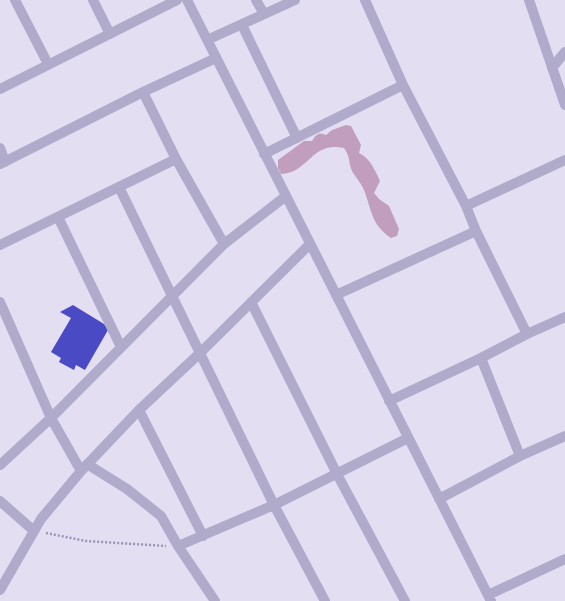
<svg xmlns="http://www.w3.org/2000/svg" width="565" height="601" font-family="'PT Sans Narrow',sans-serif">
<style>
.green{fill:#c19ebe}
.building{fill:#4a4bc4}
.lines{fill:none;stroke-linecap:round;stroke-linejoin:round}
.path{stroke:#9a94b6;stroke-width:2.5;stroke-dasharray:2 2;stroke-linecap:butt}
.minor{stroke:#b0aacb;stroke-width:10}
</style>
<rect width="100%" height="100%" fill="#e3def2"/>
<path class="green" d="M346,125L351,126L361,145L359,153C370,158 375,170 380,181L374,193L379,199L389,206L399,229L397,236L391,238C371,224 372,211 364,190C361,183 356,178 352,171C348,162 351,158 344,148C311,141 309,173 281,174L278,168V160L304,141H312C316,134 319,132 326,135L332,130Z"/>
<path class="building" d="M73,305L104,324L108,330L85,370L76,365L74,370L59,362L61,358L51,352L71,318L60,312Z"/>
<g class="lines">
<path class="path" d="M46,533L86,541L166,546"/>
<path class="minor" d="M15,0L48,64
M93,0L110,34
M187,0L491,601
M256,0L264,14
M365,0L403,85L466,206L476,231L527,334L565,317
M529,0L565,105
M242,25L297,138
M207,40L295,0
M552,68L565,52
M0,89L177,0
M143,92L176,159L224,244
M0,148L5,162
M264,154L403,85
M0,164L143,92L216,58
M119,187L274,505L325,601
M466,206L565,160
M58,217L121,347
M0,245L176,159
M336,295L476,231
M0,302L51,418L81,471
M251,302L337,474L405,601
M481,358L520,456
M389,401L481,358L527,334
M139,410L203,536
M87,464L127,489L161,516L178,546L215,601
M0,465L51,418L224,244L286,196
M439,499L520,456L565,436
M0,501L34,531
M178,546L274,505L408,438
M0,590L41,519L81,471L139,410L200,353L310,244
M488,595L565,559"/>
</g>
</svg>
